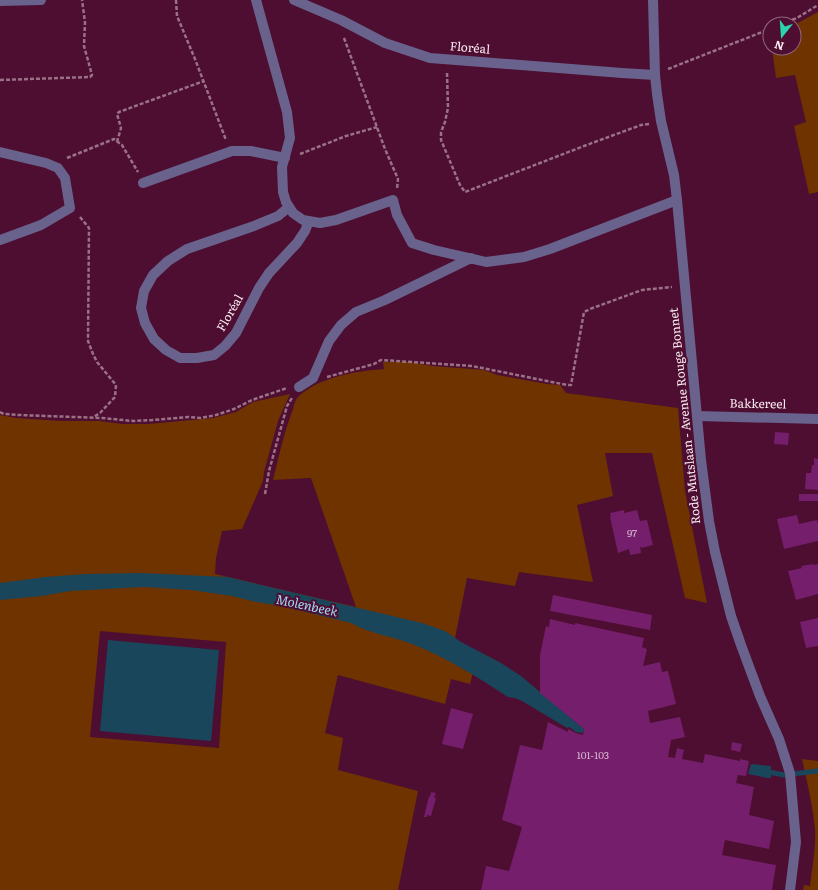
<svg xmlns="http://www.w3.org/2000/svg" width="818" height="890" font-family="Literata,serif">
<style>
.green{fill:#6f3300;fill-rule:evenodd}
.water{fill:#19465b}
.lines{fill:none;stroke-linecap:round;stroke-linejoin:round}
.stream{stroke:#19465b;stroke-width:5}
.building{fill:#741e6c}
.path{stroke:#9b7187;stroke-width:2.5;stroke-dasharray:4 2;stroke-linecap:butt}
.minor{stroke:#69628d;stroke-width:10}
.tertiary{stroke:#69628d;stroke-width:10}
.labels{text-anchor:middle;stroke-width:4;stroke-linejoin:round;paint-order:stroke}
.number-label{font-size:10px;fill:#dab8d0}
.street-label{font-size:12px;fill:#fcebf2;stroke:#4d0e31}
.water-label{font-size:13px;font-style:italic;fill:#a2dbfa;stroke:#4d0e31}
</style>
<rect width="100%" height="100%" fill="#4d0e31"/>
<path class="green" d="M818,12V192L809,194L794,126L806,122L795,75L776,78L772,48H794V25Z
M383,362H408L433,366L484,370L497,375L547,384L560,385L566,393L678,408L685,491L707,603L685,598L652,453H605L613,496L577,505L593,582L519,572L515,586L467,578L453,648L476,661L470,684L451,679L445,704L338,675L325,733L343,738L338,770L418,791L398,890H0V415L16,418L61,421H99L122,424H149L213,418L236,412L253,402L290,394L278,421L264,472L263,481L242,529L222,531L216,558L215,574L356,607L311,478L273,480C279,456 284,432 293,409C294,405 295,400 298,397C318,377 357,371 384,369ZM100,631L226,642L219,748L90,737Z
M802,759L818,761V890H803L804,885L810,886C812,867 816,849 815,830C813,806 807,782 802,759Z"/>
<path class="water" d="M141,573L228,577L422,623L445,631L461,642L501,663L521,676L584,729L583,733L576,732L569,727L567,728L522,701L515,698L508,697C477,677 446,657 412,644C392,636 370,634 351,623L281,606L256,602L232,596L191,590L144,587L70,591L42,596L0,600V583L45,577L86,574Z
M108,640L219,650L211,741L100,731Z
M751,764L771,766V778H767L748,774Z"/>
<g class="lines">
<path class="stream" d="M764,771L784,775L818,771"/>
</g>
<path class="building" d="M775,432L789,433L788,445L774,444Z
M814,458L818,459V490L805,489L806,473H811L812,465H814Z
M799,494H818V501H799Z
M624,510V513L637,510L640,521L647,520L653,545L641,548V547H640L641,553L630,555L629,549L618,553L610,517L611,516L610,513Z
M797,515L799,524L817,520L818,524V541L784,549L777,519Z
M814,564V565L818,564V594L796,600L788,571L802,568L801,566Z
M553,595L652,615L650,630L550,611Z
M818,618V646L806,648L800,622Z
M550,619L575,625V623L644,638L642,647L647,649L643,666L660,662L662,672L668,671L676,704L648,711L650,723L680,717L685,737L671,740L668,757L675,758L677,748L684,750L682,759L703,763L705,754L740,761V759L749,761L746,776L738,775L736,783L754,787L749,815L774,821L769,849L725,840L722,855L776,865L772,890H481L486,866L509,871L522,827L502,820L520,745L542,750L548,722L568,732V729L576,733L583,735L584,729L540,693V655L546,626L549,627Z
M451,708L473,714L463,749L442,744Z
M732,742L742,744L740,752L731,750Z
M431,792L436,793L434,797L436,798L431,816L427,815V817H424L429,796L430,797Z"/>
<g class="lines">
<path class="path" d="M176,0L177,16L195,59L226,140
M781,24L797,18L818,5
M344,38L385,149L398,179L397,189
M668,69L770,29
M447,73L448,108L445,122L441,132V140L460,185L465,192L584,146L641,125L649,124
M0,80L90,77L92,75L84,46L85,22L82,0
M117,142L121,128L117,114L119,112L204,81
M300,154L346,136L377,127
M67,158L114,139L122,145L138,172
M80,217L89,228L88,341L93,354L97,362L116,385L115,397L100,413L92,418
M327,377L374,364L381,360L472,366L567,385H571L584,312L590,309L642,290L672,287
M0,412L4,414L19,415L102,418L133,421L152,420L188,417L201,418L216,415L234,409L252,400L287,388
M265,494L269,471L287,406L292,398"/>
<path class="minor" d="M256,0L287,112L290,138L282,167L283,192L286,202L293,213L303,220L320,223L336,220L393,200L397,215L412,243L434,250L486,262L524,257L550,249L677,200
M294,0L341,20L385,43L430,58L622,73L655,75
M0,1L41,0
M0,152L46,163L58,168L65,178L70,208L41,225L0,240
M143,183L232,151H251L285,158
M289,207L278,216L254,226L187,249L168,261L153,275L144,291L141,308L145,323L154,339L166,350L180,358H197L214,355L225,346L236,333L259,288L269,273L297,243L305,231L309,221
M299,387L313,378L329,341L341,325L356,312L385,300L471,258
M697,416L818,419"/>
<path class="tertiary" d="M653,0L655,75L657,94L661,121L674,175L677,200L701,460L709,521L715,552L731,616L741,645L760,696L779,739L790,773L796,842L790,890"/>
</g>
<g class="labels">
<g class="number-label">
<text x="632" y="537">97</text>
<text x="593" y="759">101-103</text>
</g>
<g class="street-label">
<text transform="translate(470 48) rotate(5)" y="4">Floréal</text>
<text transform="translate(230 313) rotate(-60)" y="4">Floréal</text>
<text transform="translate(758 404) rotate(1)" y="4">Bakkereel</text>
<text transform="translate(685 416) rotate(-96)" y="4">Rode Mutslaan - Avenue Rouge Bonnet</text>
</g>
<g class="water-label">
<text transform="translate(307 605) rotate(12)" y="5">Molenbeek</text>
</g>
</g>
<g transform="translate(782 36) rotate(197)"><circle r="19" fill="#4d0e31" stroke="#93667e"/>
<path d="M0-3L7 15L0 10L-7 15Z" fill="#29d5ac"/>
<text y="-6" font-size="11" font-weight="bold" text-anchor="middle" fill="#fcebf2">N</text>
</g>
</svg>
